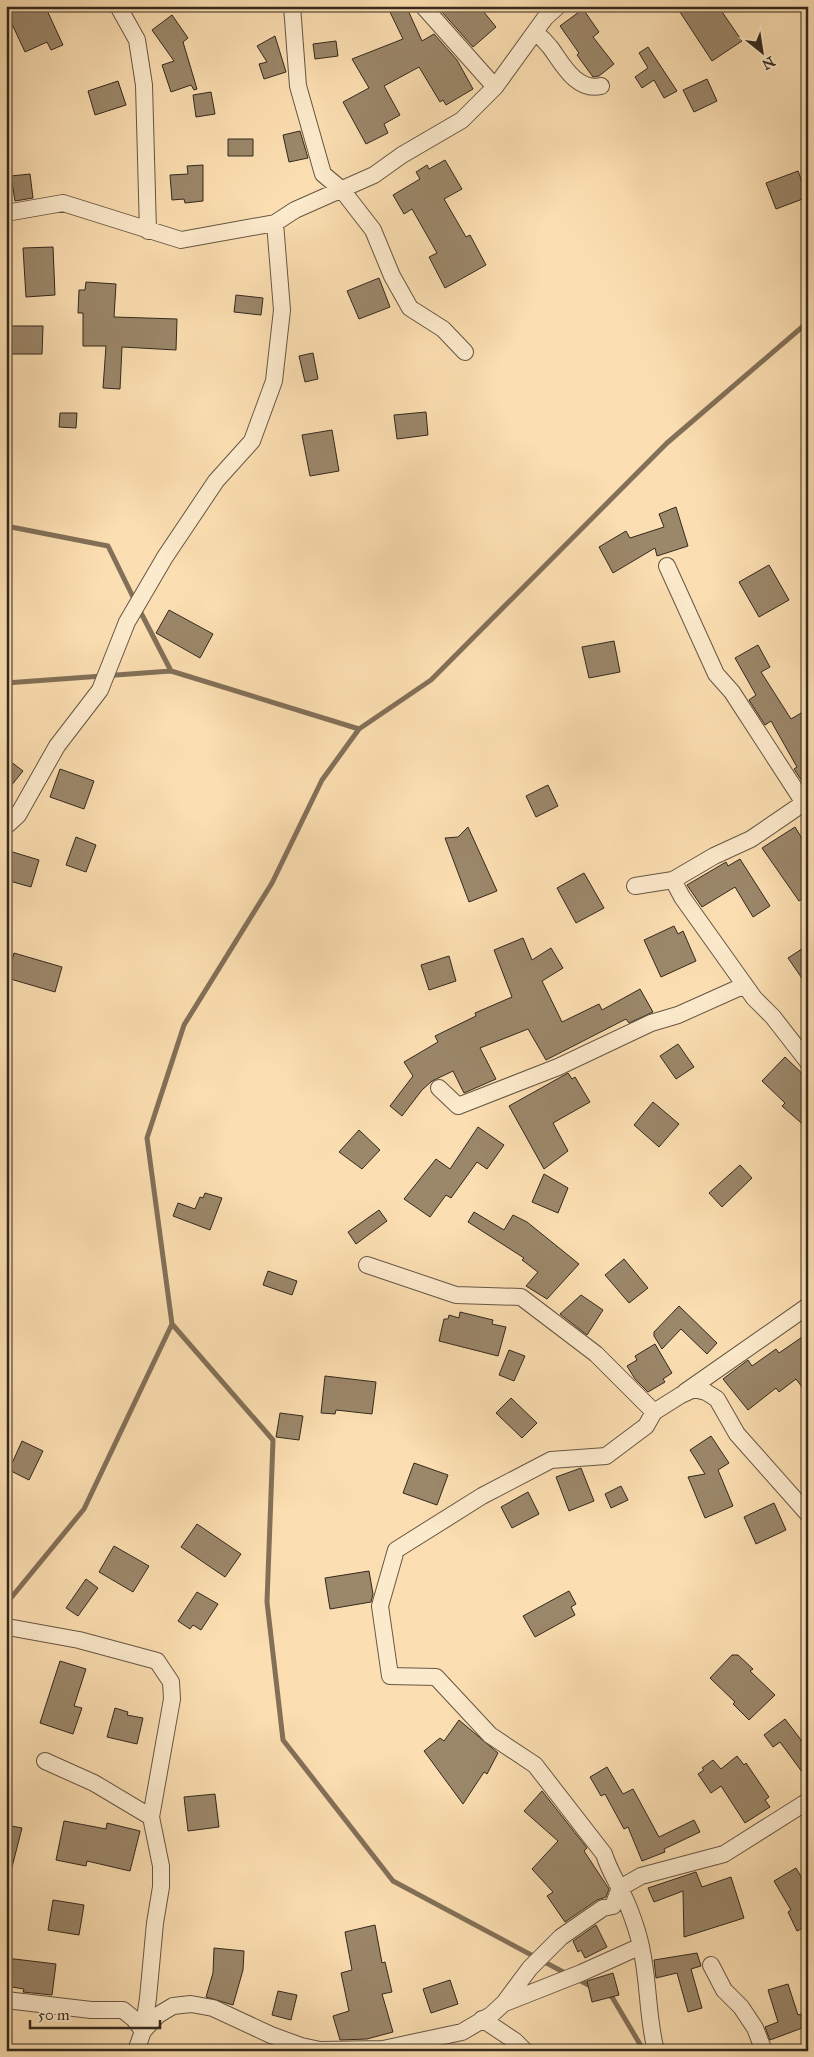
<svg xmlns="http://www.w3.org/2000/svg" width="814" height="2057" font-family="'IM FELL Great Primer',serif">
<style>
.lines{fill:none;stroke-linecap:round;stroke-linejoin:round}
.stream{stroke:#837058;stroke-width:5}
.building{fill:#9b876a;stroke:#34291e}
.street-casing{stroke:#665643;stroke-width:18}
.street{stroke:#fceacc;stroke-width:16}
</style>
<rect width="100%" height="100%" fill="#fbdeb1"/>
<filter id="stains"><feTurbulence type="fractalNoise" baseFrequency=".004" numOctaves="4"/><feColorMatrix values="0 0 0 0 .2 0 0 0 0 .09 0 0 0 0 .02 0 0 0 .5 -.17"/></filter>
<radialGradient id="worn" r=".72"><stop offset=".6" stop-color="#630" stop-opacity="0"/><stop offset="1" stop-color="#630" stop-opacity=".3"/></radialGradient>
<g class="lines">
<path class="stream" d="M6,526L108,546L135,601
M139,609L171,671
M6,683L171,671L359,729L431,680L667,443L808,322
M172,1324L273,1440L267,1602L283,1740L393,1881L567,1974
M6,1604L84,1509L172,1324L147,1138L184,1025L272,883L322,780L359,729
M577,1979L594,1988
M606,1994L612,1997L644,2051"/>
</g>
<path class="building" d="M15,6H45L63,45L51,50L47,42L25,52L6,11Z
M397,6H406L422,41L434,34L457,60L473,89L446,105L443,100L440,102L419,67L384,86L400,115L384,124L388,133L366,144L343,102L369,88L352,59L403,39L389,10Z
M449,6H479L496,27L473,47L442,12Z
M676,6H718L742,41L712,61Z
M583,9L599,32L593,37L614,64L599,76L593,77L577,55L579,53L560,26Z
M172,15L188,38L183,42L197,89L194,90L191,85L171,92L162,65L174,61L152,30Z
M275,36L286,72L264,79L259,64L267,62L257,46Z
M336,41L338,56L315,59L313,44Z
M648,47L677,91L664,98L654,80L642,88L635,77L648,68L639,53Z
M707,79L717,101L694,112L683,90Z
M118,81L126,105L95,115L88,91Z
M211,92L215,114L196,117L193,95Z
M300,131L308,158L289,162L283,135Z
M228,139H253V156H228Z
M445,160L462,189L444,199L466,237L470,235L486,265L445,288L429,257L437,253L412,209L404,214L393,195L420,179L416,172L427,165L429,169Z
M203,165V201L185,203L184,199L172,200L170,175L188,174L187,166Z
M798,171L808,197L776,209L766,183Z
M30,174L33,198L15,201L11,176Z
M53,247L55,295L26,297L23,248Z
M379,278L390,307L359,319L347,291Z
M86,282L116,284L114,317L177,319L176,350L122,347L120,389L103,388L106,346H83V313H78L79,290H85Z
M236,295L263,298L261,315L234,312Z
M6,326H43L42,354H6Z
M313,353L318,379L305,382L299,356Z
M426,412L428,435L397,439L394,415Z
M60,413H77L76,428L59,427Z
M332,430L339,471L310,476L302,435Z
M676,507L688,546L657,556L655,548L613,573L599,547L626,531L630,538L664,527L659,514Z
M769,565L789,600L759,617L739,582Z
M169,610L213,634L200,658L156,633Z
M614,641L620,672L589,678L582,647Z
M758,645L770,667L761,672L791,719L808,709V790L794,769L797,767L771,721L765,725L749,700L756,695L735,658Z
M6,758L23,771L6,792Z
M60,769L94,781L84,809L50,797Z
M548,785L558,806L536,817L526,796Z
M468,827L497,891L469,902L445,838L458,837Z
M795,827L808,848V895L799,901L762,848Z
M76,837L96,845L86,872L66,865Z
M6,850L39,860L31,887L6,880Z
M740,859L770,906L753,917L735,887L702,907L687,885L726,862L728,866Z
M584,873L604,908L576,923L557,888Z
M674,926L678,934L683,931L696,961L661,977L644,940Z
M523,938L532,960L551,948L563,968L542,981L562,1022L599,1004L602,1010L640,989L653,1012L629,1023L626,1019L546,1060L528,1029L480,1048L496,1079L464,1093L453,1071L432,1081L422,1090L402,1116L390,1106L413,1076L404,1062L438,1042L435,1036L476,1016L475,1013L512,997L494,950Z
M808,945V987L788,958Z
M14,953L62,967L55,992L7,978Z
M449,956L456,981L429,990L421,965Z
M678,1044L694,1067L676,1079L660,1056Z
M785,1057L808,1079V1129L782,1106L785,1103L762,1081Z
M568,1073L572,1079L575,1077L590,1102L553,1123L568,1151L544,1169L509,1106Z
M653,1102L679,1124L659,1147L634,1125Z
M478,1127L504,1145L487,1169L477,1162L451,1198L446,1195L430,1217L404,1199L436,1159L450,1169Z
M359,1130L380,1150L362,1169L339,1152Z
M740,1165L752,1178L722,1207L709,1193Z
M544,1174L568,1188L558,1213L532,1202Z
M205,1193L222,1198L210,1230L173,1216L178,1203L195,1209L200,1197L203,1198Z
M379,1210L387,1221L356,1244L348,1232Z
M474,1212L504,1230L513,1215L527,1222L579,1264L547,1299L526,1286L538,1272L522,1260L524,1258L468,1222Z
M624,1259L648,1288L629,1303L605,1275Z
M268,1271L297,1281L292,1295L263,1285Z
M581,1295L603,1310L587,1335L560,1314Z
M679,1306L717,1343L707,1354L681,1329L662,1349L654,1336V1332Z
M460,1312L493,1320L492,1324L506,1327L498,1356L439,1341L444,1319H448L449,1315L459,1318Z
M808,1333V1395L796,1379L779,1392L776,1388L748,1410L723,1379L748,1360L752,1366L776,1349L779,1353Z
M655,1344L672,1373L663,1379L665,1382L648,1392L635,1379L627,1366L637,1360L635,1356Z
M509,1350L525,1356L514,1381L499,1375Z
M325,1376L376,1382L372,1414L336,1410L335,1414L321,1413Z
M511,1398L537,1423L522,1438L496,1413Z
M280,1413L303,1416L299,1440L276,1437Z
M711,1436L729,1463L718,1470L733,1506L705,1518L688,1477L705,1474L690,1450Z
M22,1441L43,1451L29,1480L9,1470Z
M414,1463L448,1475L437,1505L403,1493Z
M581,1468L594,1501L569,1511L556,1477Z
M621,1486L628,1500L611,1508L605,1494Z
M528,1492L539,1514L512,1528L501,1507Z
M774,1503L786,1530L756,1544L744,1517Z
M197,1524L241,1554L225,1577L181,1547Z
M114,1546L149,1566L133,1592L99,1572Z
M369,1571L373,1594L371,1602L330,1609L325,1578Z
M86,1579L98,1588L78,1616L66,1608Z
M569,1591L576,1604L571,1607L575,1615L535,1637L523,1616Z
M197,1592L218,1604L201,1630L193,1625L190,1629L178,1621Z
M732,1655H738L753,1669L750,1671L775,1695L749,1720L733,1704L735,1702L710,1678Z
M60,1661L86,1669L74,1706L82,1708L73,1734L40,1723Z
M115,1708L128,1712L127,1715L143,1718L137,1744L107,1737Z
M785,1719L808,1749V1780L780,1742L773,1747L764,1735Z
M459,1720L498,1753L487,1774L484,1772L463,1804L424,1751L440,1738L444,1741Z
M737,1756L744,1765L746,1763L769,1797L765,1800L770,1807L745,1823L721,1786L711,1793L698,1774L704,1770L702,1768L713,1760L721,1769Z
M607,1767L623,1794L633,1789L659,1837L694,1820L700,1832L664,1849L665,1852L642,1861L628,1827L624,1829L605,1794L601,1796L590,1777Z
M542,1791L587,1848L584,1851L609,1889L606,1897L597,1900L565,1922L547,1896L553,1892L532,1869L558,1841L524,1811Z
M215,1794L219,1827L188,1831L184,1797Z
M64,1821L106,1829L107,1823L140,1831L130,1871L87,1861L86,1866L56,1860Z
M6,1825L22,1828L11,1871L6,1870Z
M796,1868L808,1888V1926L797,1931L788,1912L791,1910L774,1881Z
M696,1872L702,1887L731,1877L744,1918L684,1937L683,1891L654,1902L648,1888Z
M53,1900L84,1905L79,1935L48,1930Z
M375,1925L382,1963L385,1962L392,1992L382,1994L393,2032L367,2039L340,2040L333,2016L349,2011L341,1973L352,1970L345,1932Z
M596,1925L607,1947L585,1958L581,1950L578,1952L573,1941Z
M214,1948L244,1951L243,1970L233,2005L206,1997L213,1973Z
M697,1953L701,1966L691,1969L702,2008L688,2012L677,1973L656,1978L654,1960Z
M6,1958L56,1964L52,1995L23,1992L24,1989L6,1986Z
M613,1973L619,1995L592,2002L587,1981Z
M450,1980L458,2004L431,2013L423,1989Z
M788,1984L798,2015L801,2014L805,2027L770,2040L765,2027L778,2022L768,1990Z
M278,1991L297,1995L291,2020L272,2015Z"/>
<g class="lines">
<g class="street-casing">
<path id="street" d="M118,6L137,40L144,85L148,231
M292,6L298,86L323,174L342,190L373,230L392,276L410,308L443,329L465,352
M423,6L495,87
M536,33C541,37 546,42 550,47C562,63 576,92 601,86
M6,213L63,203L181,240L275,223L295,210L374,175L402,155L462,120L495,87L545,18L558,6
M667,566L716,674L732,692L804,803
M6,826L18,815L57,746L100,690L127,622L165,557L216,481L252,441L274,381L282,310L275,223
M673,880L682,897L754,998L773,1017L808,1062
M635,886L673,880L714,856L751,839L808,800
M439,1088L458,1106L558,1067L651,1023L678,1015L745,985
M367,1265L456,1295L521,1297L596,1354L654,1412
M685,1392L808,1306
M13,1628L79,1640L157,1661L171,1682L172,1699L151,1817L161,1866V1887L155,1923L148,1998L143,2031L136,2051
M45,1761L94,1783L151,1817
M711,1965L724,1990L741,2007L755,2028L764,2051
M6,2000L91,2010H123L134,2019L143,2031
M505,2003L581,1973L641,1946
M482,2019L515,2041L525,2051
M143,2031L158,2015L173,2006L191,2004L213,2008L271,2035L301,2046L320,2050L383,2049L462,2032L491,2015L504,2003L530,1968L561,1937L603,1908L613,1906L620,1888L641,1876L724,1854L808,1801
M656,2051C647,2017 649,1981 641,1947C638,1931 628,1903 620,1889C614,1877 608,1867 604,1854L535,1765L490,1735L436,1677L390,1676L380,1606L396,1550L482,1496L551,1460L606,1456L646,1426L654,1412L681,1395L694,1389L706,1392L717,1399L737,1434L808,1514
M807,2051L808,2050"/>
</g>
<use href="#street" class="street"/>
</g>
<rect width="814" height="2057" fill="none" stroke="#fbdeb1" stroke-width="25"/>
<rect x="8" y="8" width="799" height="2042" fill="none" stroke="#34291e" stroke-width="2.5"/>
<rect x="12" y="12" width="789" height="2032" fill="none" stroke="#34291e"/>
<g transform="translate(762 52) rotate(150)" stroke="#fceacc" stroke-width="4" paint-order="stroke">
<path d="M0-4L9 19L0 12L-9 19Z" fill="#34291e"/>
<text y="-8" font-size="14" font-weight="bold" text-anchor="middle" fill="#34291e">N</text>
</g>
<path d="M30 2020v8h130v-8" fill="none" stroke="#34291e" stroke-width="2.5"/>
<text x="38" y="2020" font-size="15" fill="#34291e" stroke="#fceacc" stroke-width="4" paint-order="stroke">50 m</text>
<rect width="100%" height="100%" filter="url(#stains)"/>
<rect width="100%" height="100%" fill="url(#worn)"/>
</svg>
